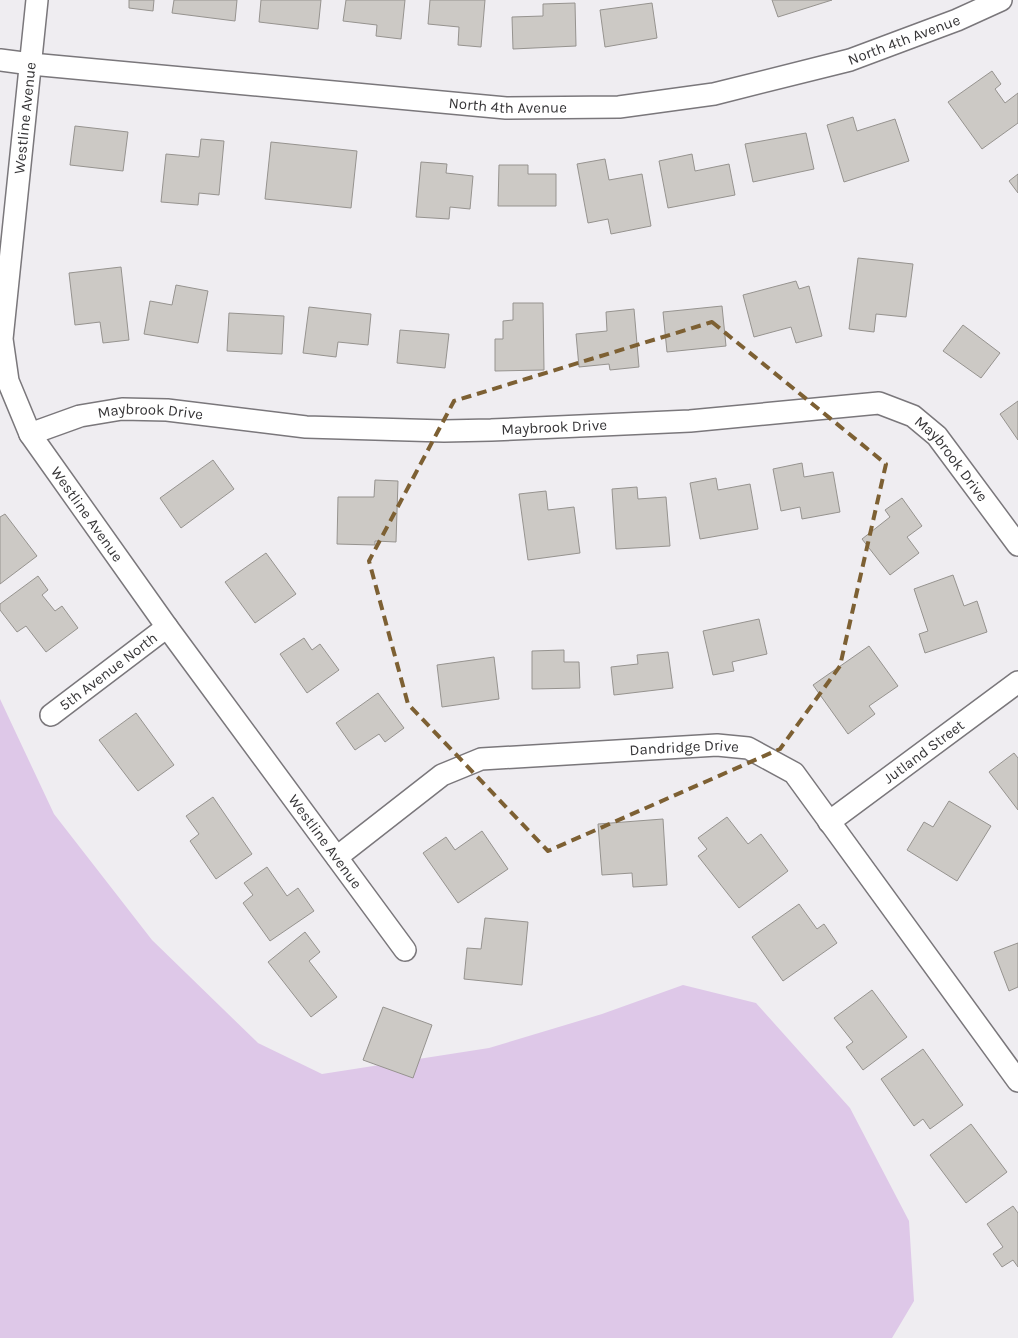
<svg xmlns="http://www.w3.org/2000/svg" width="1018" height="1338" font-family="Karla,sans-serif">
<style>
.green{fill:#dec8e8}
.building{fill:#ccc9c5;stroke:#96938f}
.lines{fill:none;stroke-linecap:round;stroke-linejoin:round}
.minor-casing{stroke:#7a777b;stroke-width:24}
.minor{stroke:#fff;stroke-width:21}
.marked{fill:none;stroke:#7d6033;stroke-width:4;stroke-dasharray:10 6;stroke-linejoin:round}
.labels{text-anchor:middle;stroke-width:4;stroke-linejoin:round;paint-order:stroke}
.street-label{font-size:15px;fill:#363537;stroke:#fff}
</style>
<rect width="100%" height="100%" fill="#efedf1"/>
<path class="green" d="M0,699L54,814L152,940L258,1043L322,1074L489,1048L602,1014L683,985L756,1003L850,1108L909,1221L914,1301L892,1338H0Z"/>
<path class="building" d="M129,0H154L153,11L129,8Z
M174,0H237L235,21L172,13Z
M261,0H321L318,29L259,22Z
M346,0H405L401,39L376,36L377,25L343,21Z
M430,0H485L481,47L458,45L459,27L428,24Z
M772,0H832L778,17Z
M575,3L576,46L513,49L512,17L543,16V4Z
M652,3L657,38L605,47L600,10Z
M992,71L1001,84L995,89L1005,103L1018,93V123L982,149L948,102Z
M853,117L857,131L895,119L909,161L844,182L827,125Z
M75,126L128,132L123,171L70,165Z
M806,133L814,169L753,182L745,144Z
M201,139L224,141L219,195L199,193L198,205L161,202L166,154L199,157Z
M271,142L357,151L351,208L265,199Z
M692,154L695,171L729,164L735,195L668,208L659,161Z
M605,159L609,180L642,174L651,226L611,234L608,219L588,223L577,164Z
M421,162L447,164L446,173L473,176L470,209L450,207L449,219L416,217Z
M499,165H528V174H556V206H498Z
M1018,174V193L1009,181Z
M858,258L913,264L906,317L876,314L874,332L849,329Z
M121,267L129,340L103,343L100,322L75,325L69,273Z
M796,281L799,289L809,286L822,336L796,343L791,327L754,337L743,295Z
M176,285L208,291L198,343L144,334L150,301L172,305Z
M513,303H543L544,370L495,371V339H503V321L513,320Z
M722,306L726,346L667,352L663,312Z
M309,307L371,314L368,345L338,342L336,357L303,353Z
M634,309L639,367L610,370L609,364L579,367L576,334L607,331L606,312Z
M229,313L284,316L282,354L227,351Z
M963,325L1000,353L981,378L943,351Z
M400,330L449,334L445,368L397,363Z
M1018,401V440L1000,414Z
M213,460L234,489L181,528L160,498Z
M802,463L804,477L833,472L840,512L802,519L800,507L781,511L773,469Z
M716,478L718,490L750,484L758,529L700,539L690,483Z
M375,480L398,481L396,542L375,541V545L337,544L338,497H374Z
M637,487L638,499L666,497L670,546L616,549L612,489Z
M546,491L548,510L574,507L580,553L528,560L519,494Z
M902,498L922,526L907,537L919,553L890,575L862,539L890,517L885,510Z
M5,514L37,556L0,584V517Z
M266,553L296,594L255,623L225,582Z
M953,575L964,606L977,601L987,632L925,653L919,634L928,631L914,589Z
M38,576L48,590L42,595L55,611L62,606L78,628L46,652L26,626L17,632L0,610V604Z
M759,619L767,654L732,662L734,671L713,675L703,631Z
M304,638L312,650L320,644L339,670L307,693L280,654Z
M869,646L898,686L869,706L875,714L848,734L813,685Z
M564,650V662H579L580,688L532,689V651Z
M668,652L673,688L614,695L611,667L638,664L637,655Z
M494,657L499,699L442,707L437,665Z
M378,693L404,728L385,742L379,734L355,750L336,723Z
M136,713L174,765L138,791L99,740Z
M1014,753L1018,758V810L989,772Z
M213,797L252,854L216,879L190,841L199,834L186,816Z
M949,801L991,826L957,881L907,850L924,822L933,827Z
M727,817L748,844L761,834L788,871L739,908L698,856L707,849L698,838Z
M663,819L667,885L633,887L632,873L602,875L598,824Z
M482,831L508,869L458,903L423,853L446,837L455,850Z
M267,867L287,896L298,888L314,911L270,941L243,903L253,895L244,883Z
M799,904L817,929L824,924L837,943L783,981L752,937Z
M485,918L528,922L522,985L464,979L467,948L481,949Z
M305,932L320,952L309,961L337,997L311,1017L268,962Z
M1018,943V987L1009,991L994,952Z
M872,990L907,1037L863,1070L846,1047L853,1042L834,1018Z
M383,1007L432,1025L413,1078L363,1060Z
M923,1049L963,1105L930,1129L923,1119L914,1126L881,1079Z
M971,1124L1007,1172L966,1203L930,1155Z
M1013,1206L1018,1213V1267L1013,1260L1002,1267L993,1254L1003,1247L987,1224Z"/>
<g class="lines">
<g class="minor-casing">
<g id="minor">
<path id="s1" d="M37,0L2,339L8,381L30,434L167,627L405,950"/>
<path id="s2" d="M0,60L31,64L506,108L619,107L714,94L850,60L957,20L1001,0"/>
<path id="s3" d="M30,434L80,416L122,409L167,410L306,427L444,431L491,430L690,421L879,403L913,416L937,436L1018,545"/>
<path id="s4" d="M51,715L167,627"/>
<path id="s5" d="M829,822L1018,682"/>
<path id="s6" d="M337,857L442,775L481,759L717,745L748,748L794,773L1018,1081"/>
</g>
</g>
<use href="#minor" class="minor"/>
</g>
<path class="marked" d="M712,322L886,464L840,666L780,749L548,851L408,704L369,561L454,401Z"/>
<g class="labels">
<g class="street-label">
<text dy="5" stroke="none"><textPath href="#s2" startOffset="915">North 4th Avenue</textPath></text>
<text dy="5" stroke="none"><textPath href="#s2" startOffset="510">North 4th Avenue</textPath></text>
<text transform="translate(25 118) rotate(-84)" y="5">Westline Avenue</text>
<text dy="5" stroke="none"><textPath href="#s3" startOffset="124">Maybrook Drive</textPath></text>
<text dy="5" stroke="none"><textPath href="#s3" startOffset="529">Maybrook Drive</textPath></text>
<text dy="5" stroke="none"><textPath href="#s3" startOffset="949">Maybrook Drive</textPath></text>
<text dy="5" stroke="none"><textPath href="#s1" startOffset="539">Westline Avenue</textPath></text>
<text dy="5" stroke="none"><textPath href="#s4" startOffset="72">5th Avenue North</textPath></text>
<text dy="5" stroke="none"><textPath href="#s6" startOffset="379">Dandridge Drive</textPath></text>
<text dy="5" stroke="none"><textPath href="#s5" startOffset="118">Jutland Street</textPath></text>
<text dy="5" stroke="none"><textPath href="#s1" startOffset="944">Westline Avenue</textPath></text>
</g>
</g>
</svg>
